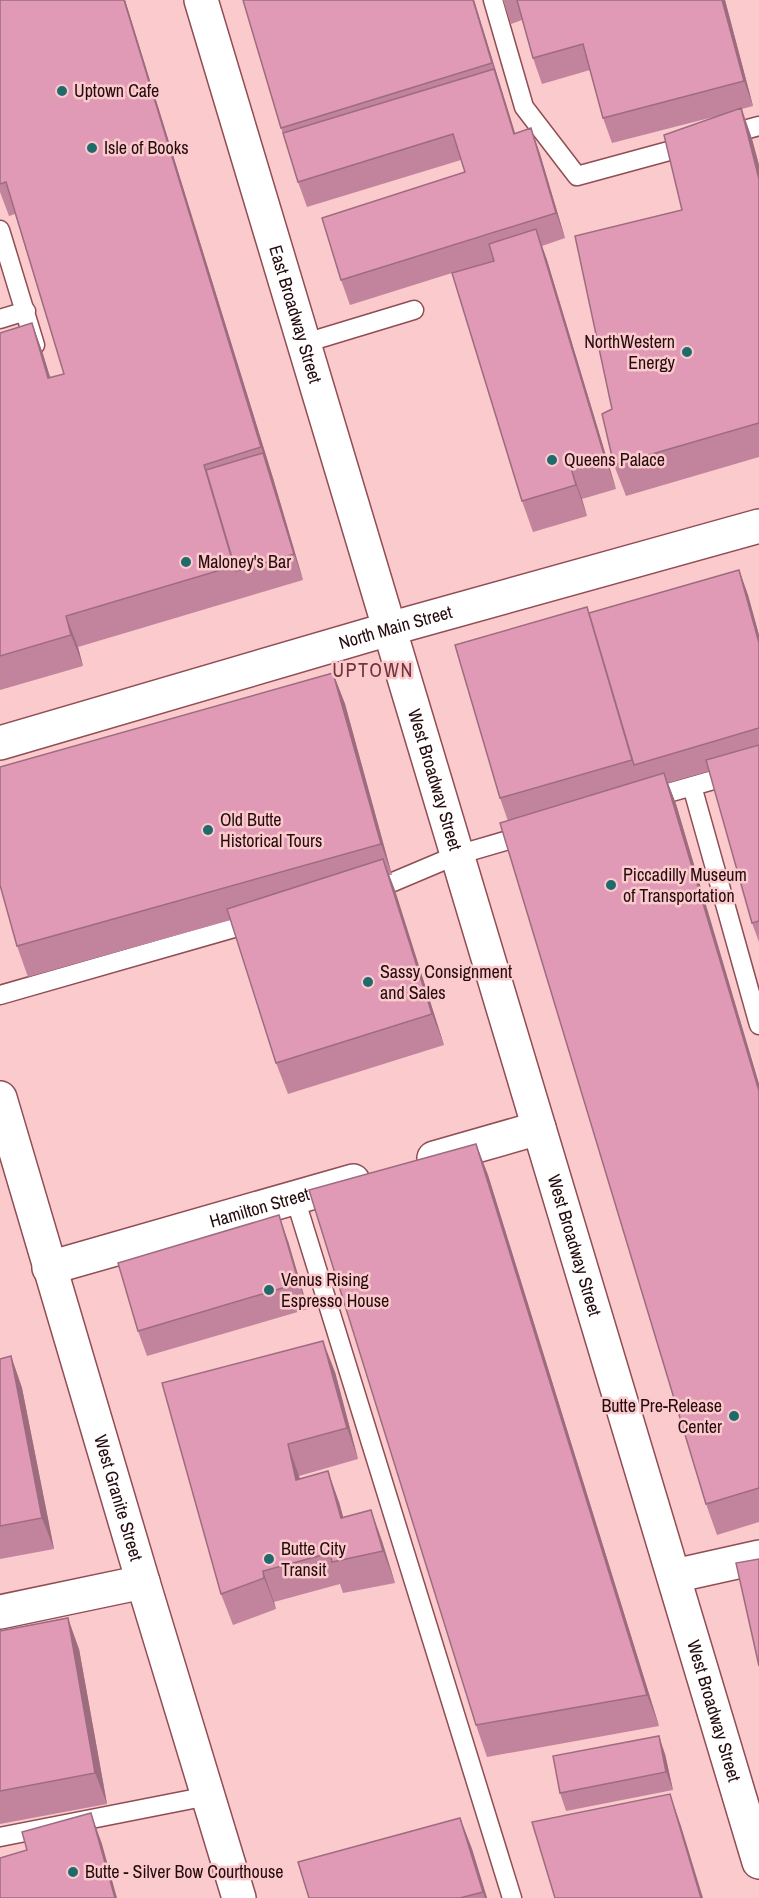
<svg xmlns="http://www.w3.org/2000/svg" width="759" height="1898" font-family="'Archivo Narrow',sans-serif">
<style>
.lines{fill:none;stroke-linecap:round;stroke-linejoin:round}
.service-casing{stroke:#904d54;stroke-width:21}
.minor-casing{stroke:#904d54;stroke-width:36}
.tertiary-casing{stroke:#904d54;stroke-width:36}
.secondary-casing{stroke:#904d54;stroke-width:36}
.service{stroke:#fff;stroke-width:18}
.minor{stroke:#fff;stroke-width:33}
.tertiary{stroke:#fff;stroke-width:33}
.secondary{stroke:#fff;stroke-width:33}
.wall{fill:#c2849d;fill-rule:evenodd}
.shaded-wall{fill:#9e6c7f}
.building{fill:#e19ab6;stroke:#9e6c7f;stroke-width:1.5}
.poi-dot{fill:#1f6b6b;stroke:#facacc;stroke-width:2}
.labels{text-anchor:middle;stroke-width:5;stroke-linejoin:round;paint-order:stroke}
.poi-label{font-size:18px;fill:#250a0e;stroke:#facacc;text-anchor:start}
.street-label{font-size:18px;fill:#250a0e;stroke:#facacc}
.neighbourhood-label{font-size:20px;letter-spacing:1.5px;fill:#73333b;stroke:#facacc}
</style>
<rect width="100%" height="100%" fill="#facacc"/>
<g class="lines">
<g class="service-casing">
<path id="service" d="M493,0L524,107L577,176L691,145
M726,135L759,126
M0,230L35,345
M0,319L26,311
M305,343L414,310
M692,786L759,1025
M647,799L759,767
M368,889L393,882L457,855L529,834
M0,995L255,922
M295,1198L512,1898
M0,1837L208,1796"/>
</g>
<g class="minor-casing">
<g id="minor">
<path id="s1" d="M201,0L759,1862"/>
<path d="M434,1158L539,1128"/>
<path id="s2" d="M49,1268L353,1181"/>
<path d="M674,1576L759,1557"/>
<path d="M0,1612L143,1582"/>
</g>
</g>
<g class="tertiary-casing">
<g id="tertiary">
<path id="s3" d="M0,1098L143,1582L239,1898"/>
</g>
</g>
<g class="secondary-casing">
<g id="secondary">
<path id="s4" d="M0,743L389,629L759,526"/>
</g>
</g>
<use href="#service" class="service"/>
<use href="#minor" class="minor"/>
<use href="#tertiary" class="tertiary"/>
<use href="#secondary" class="secondary"/>
</g>
<path class="wall" d="M0,0H125L273,478L303,580L78,647L83,666L0,690V333L32,323L43,354L50,378L64,374L15,214L9,216L0,192Z
M474,0L515,133L531,128L540,154L565,238L542,246L547,260L616,489L582,499L587,516L533,532L522,501L452,273L350,305L341,280L465,172L461,160L307,207L298,182L281,128ZM493,261H494L459,271Z
M503,0H725L753,106L742,109L752,139L759,165V457L626,496L614,465L612,409L682,210L725,114L612,143L603,118L590,70L542,84L533,58L522,20L511,24Z
M739,570L748,595L759,635V942L752,923L710,771L668,783L676,804L759,1084V1522L717,1535L706,1504L508,821L500,798L589,613Z
M333,673L345,704L392,875H389L444,1045L288,1094L276,1063L231,920L28,977L17,946Z
M476,1144L488,1175L659,1726L487,1757L476,1725Z
M288,1241L308,1309L147,1356L138,1331Z
M11,1356L22,1388L54,1549L0,1559V1359Z
M335,1372L358,1459L299,1476L300,1479L339,1502L343,1517L371,1510L382,1541L395,1583L343,1593L340,1584L274,1602L276,1609L233,1625L221,1594L162,1383Z
M0,1631L79,1649L107,1804L0,1824Z
M665,1754L673,1790L566,1811L560,1793Z
M460,1818L472,1849L487,1898H309Z"/>
<path class="shaded-wall" d="M124,0H125L273,478L303,580L294,554L263,453Z
M473,0H474L523,159L514,134Z
M722,0H725L753,106L744,81Z
M741,108L752,139L759,165V179Z
M531,128L540,154L565,238L556,213Z
M536,229L547,260L616,489L605,458Z
M32,323L43,354L60,409L48,378Z
M571,468L582,499L587,516L576,485Z
M739,570L748,595L759,635V643Z
M66,616L78,647L83,666L71,635Z
M333,673L345,704L392,875L381,844Z
M664,773L676,804L759,1084V1091Z
M383,859L395,890L444,1045L432,1014Z
M476,1144L488,1175L659,1726L647,1695Z
M279,1215L288,1241L308,1309L299,1283Z
M323,1341L335,1372L358,1459L347,1428Z
M11,1356L22,1388L54,1549L42,1518Z
M288,1444L299,1476L308,1511L296,1480Z
M328,1471L339,1502L352,1549L341,1518Z
M371,1510L382,1541L395,1583L383,1551Z
M263,1571L274,1602L276,1609L264,1578Z
M68,1618L79,1649L107,1804L95,1773Z
M659,1736L665,1754L673,1790L666,1772Z
M670,1794L681,1826L703,1898H701Z
M91,1813L102,1844L117,1898H115Z
M460,1818L472,1849L487,1898H485L483,1892Z"/>
<path class="building" d="M0,0H124L261,447L204,465L234,566L66,616L71,635L0,656V333L32,323L48,378L64,374L6,182L0,184Z
M243,0H473L492,63L281,128Z
M517,0H722L744,81L603,118L583,44L533,58Z
M494,69L514,134L531,128L556,213L341,280L322,218L465,172L453,134L298,182L283,133Z
M741,108L759,179V423L614,465L602,414L612,409L575,236L682,210L664,135Z
M536,229L605,458L571,468L576,485L522,501L452,273L494,261L489,244Z
M263,453L294,554L236,571L206,470Z
M739,570L759,643V728L634,765L589,613Z
M587,607L632,760L500,798L455,645Z
M333,673L381,844L17,946L0,885V767Z
M759,745V921L752,923L706,760Z
M664,773L759,1091V1488L706,1504L500,823Z
M383,859L432,1014L276,1063L227,909Z
M476,1144L647,1695L476,1725L309,1190Z
M279,1215L299,1283L138,1331L118,1263Z
M323,1341L347,1428L288,1444L296,1480L328,1471L341,1518L371,1510L383,1551L332,1562L330,1553L263,1571L264,1578L221,1594L162,1383Z
M11,1356L42,1518L0,1526V1359Z
M759,1559V1666L736,1563Z
M68,1618L95,1773L0,1791V1631Z
M659,1736L666,1772L560,1793L553,1756Z
M670,1794L701,1898H555L532,1822Z
M91,1813L115,1898H0V1858L27,1850L22,1832Z
M460,1818L483,1892L460,1898H309L298,1862Z"/>
<g class="poi-dot">
<circle cx="62" cy="91" r="6"/>
<circle cx="92" cy="148" r="6"/>
<circle cx="687" cy="352" r="6"/>
<circle cx="552" cy="460" r="6"/>
<circle cx="186" cy="562" r="6"/>
<circle cx="208" cy="830" r="6"/>
<circle cx="611" cy="885" r="6"/>
<circle cx="368" cy="982" r="6"/>
<circle cx="269" cy="1290" r="6"/>
<circle cx="734" cy="1416" r="6"/>
<circle cx="269" cy="1559" r="6"/>
<circle cx="73" cy="1872" r="6"/>
</g>
<g class="labels">
<g class="poi-label">
<text x="74" y="97">Uptown Cafe</text>
<text x="104" y="154">Isle of Books</text>
<text x="675" y="348" text-anchor="end">NorthWestern<tspan x="675" dy="21">Energy</tspan></text>
<text x="564" y="466">Queens Palace</text>
<text x="198" y="568">Maloney's Bar</text>
<text x="220" y="826">Old Butte<tspan x="220" dy="21">Historical Tours</tspan></text>
<text x="623" y="881">Piccadilly Museum<tspan x="623" dy="21">of Transportation</tspan></text>
<text x="380" y="978">Sassy Consignment<tspan x="380" dy="21">and Sales</tspan></text>
<text x="281" y="1286">Venus Rising<tspan x="281" dy="21">Espresso House</tspan></text>
<text x="722" y="1412" text-anchor="end">Butte Pre-Release<tspan x="722" dy="21">Center</tspan></text>
<text x="281" y="1555">Butte City<tspan x="281" dy="21">Transit</tspan></text>
<text x="85" y="1878">Butte - Silver Bow Courthouse</text>
</g>
<g class="street-label">
<text dy="6" stroke="none"><textPath href="#s1" startOffset="328">East Broadway Street</textPath></text>
<text dy="6" stroke="none"><textPath href="#s4" startOffset="412">North Main Street</textPath></text>
<text dy="6" stroke="none"><textPath href="#s1" startOffset="814">West Broadway Street</textPath></text>
<text dy="6" stroke="none"><textPath href="#s2" startOffset="219">Hamilton Street</textPath></text>
<text dy="6" stroke="none"><textPath href="#s1" startOffset="1300">West Broadway Street</textPath></text>
<text dy="6" stroke="none"><textPath href="#s3" startOffset="417">West Granite Street</textPath></text>
<text dy="6" stroke="none"><textPath href="#s1" startOffset="1786">West Broadway Street</textPath></text>
</g>
<g class="neighbourhood-label">
<text x="373" y="677">UPTOWN</text>
</g>
</g>
</svg>
